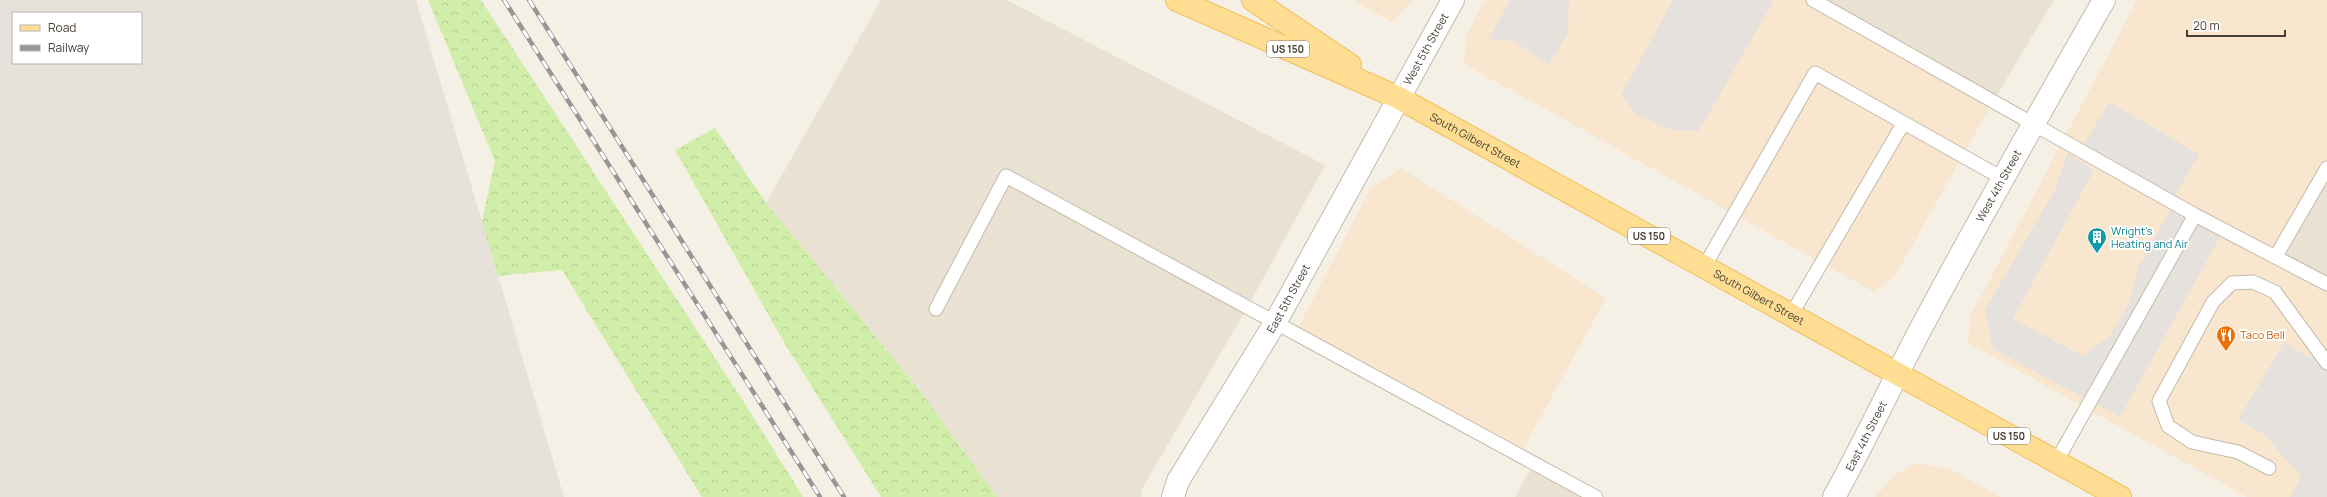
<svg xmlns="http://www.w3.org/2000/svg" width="2327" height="497" font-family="Manrope,sans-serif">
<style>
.residential{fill:#e9e2d3}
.commercial{fill:#f9e6cf}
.industrial{fill:#e7e1db;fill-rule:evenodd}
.forest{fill:url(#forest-crowns)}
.parking{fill:#e5e2de}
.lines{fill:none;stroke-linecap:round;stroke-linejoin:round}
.lane-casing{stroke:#c4baaa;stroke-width:15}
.street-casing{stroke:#c4baaa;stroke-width:24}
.primary-casing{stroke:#f0bf58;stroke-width:24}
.lane{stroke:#fff;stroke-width:13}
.street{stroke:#fff;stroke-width:22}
.primary{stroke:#ffde94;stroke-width:22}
.rail-casing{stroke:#969696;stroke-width:4.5}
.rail{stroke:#fff;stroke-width:3;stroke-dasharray:9;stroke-linecap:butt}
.labels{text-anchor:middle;stroke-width:3.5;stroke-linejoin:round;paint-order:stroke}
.shield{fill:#fff;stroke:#7f7971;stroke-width:1}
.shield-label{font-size:10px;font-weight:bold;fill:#484034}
.street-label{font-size:11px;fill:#484034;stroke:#fff}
.culture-label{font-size:11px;fill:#0d838f;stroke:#fff;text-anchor:start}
.food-label{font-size:11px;fill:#c56008;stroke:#fff;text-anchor:start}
</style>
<defs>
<pattern id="forest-crowns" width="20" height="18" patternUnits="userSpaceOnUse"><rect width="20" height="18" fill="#d1edaa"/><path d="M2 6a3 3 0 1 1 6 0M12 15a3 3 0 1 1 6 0" fill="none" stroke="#b5cc93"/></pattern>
</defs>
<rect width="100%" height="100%" fill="#f5f0e6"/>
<path class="residential" d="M881,0H1007L1325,165L1247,308L1142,489L1141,497H997L918,388L766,203Z
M1813,0H2054L1994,100Z
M2327,168V284L2276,256Z
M1534,463L1596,497H1515Z"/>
<path class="commercial" d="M1353,0H1413L1392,22Z
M1485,0H1813L1994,100L1894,278L1874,292L1464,64L1466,36Z
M2137,0H2327V168L2276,256L2327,284V497H2247L1968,343L1970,317Z
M1401,168L1606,298L1520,455L1295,334L1370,189Z
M1916,463L1950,469L2001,497H1875L1897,473Z"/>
<path class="industrial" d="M0,0H416L564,497H0ZM13,13H141V63H13Z"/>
<path class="forest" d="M428,0H481L751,413L803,497H702L562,270L498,276L482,222L495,161Z
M715,128L766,203L918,388L997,497H881L785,344L675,150Z"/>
<path class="parking" d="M1510,0H1569L1568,33L1549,65L1514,41L1489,39Z
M1673,0H1768L1773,2L1699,131L1672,130L1637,115L1621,95Z
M2109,102L2199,154L2172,201L2081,150Z
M2067,153L2094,170L2013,319L2083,356L2110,336L2130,301L2138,269L2170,210L2220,237L2120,417L1993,349L1985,310L2056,188Z
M2284,342L2308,357L2327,355V497H2290L2301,477L2264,434L2238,420Z"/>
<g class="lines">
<g class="lane-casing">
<path id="lane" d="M1813,0L2195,215L2327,284
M2276,256L2327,168
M1704,267L1815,73L2002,178
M936,309L1006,176L1596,497
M1791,315L1903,124
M2056,462L2195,215
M2269,468L2238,452L2192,442L2168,426L2159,401L2213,302L2232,283L2253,282L2275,292L2327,363"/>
</g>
<g class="street-casing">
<g id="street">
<path id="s1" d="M1173,497L1178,481L1275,323L1453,0"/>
<path id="s2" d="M1834,497C1867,438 1895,376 1927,317C1984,210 2044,105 2104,0"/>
</g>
</g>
<g class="primary-casing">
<g id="primary">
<path id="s3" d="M1177,0L1399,98L2120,497"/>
<path d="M1253,0L1350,65"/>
</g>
</g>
<use href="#lane" class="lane"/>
<use href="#street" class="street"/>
<use href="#primary" class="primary"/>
<g class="rail-casing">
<path id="rail" d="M504,0L820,497
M529,0L844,497"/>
</g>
<use href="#rail" class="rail"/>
</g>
<defs>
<g id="building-pin" transform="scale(1)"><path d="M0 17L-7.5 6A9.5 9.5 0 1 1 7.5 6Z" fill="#0f9aa8" stroke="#fff"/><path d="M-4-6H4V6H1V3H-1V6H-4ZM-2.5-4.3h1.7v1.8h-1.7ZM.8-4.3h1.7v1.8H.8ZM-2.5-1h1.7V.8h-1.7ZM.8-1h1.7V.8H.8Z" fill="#fff"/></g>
<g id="restaurant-pin" transform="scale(1)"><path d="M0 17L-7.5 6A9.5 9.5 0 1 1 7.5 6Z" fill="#e8710a" stroke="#fff"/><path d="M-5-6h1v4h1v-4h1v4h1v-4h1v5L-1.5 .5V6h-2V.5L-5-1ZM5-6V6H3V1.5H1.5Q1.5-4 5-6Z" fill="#fff"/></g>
</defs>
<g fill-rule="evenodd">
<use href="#building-pin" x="2097" y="237"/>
<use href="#restaurant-pin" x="2226" y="335"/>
</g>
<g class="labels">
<g class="shield">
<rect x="1267" y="41" width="42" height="16" rx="3"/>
<rect x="1628" y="228" width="42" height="16" rx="3"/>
<rect x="1988" y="428" width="42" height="16" rx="3"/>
</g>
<g class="shield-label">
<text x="1288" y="53">US 150</text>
<text x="1649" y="240">US 150</text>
<text x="2009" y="440">US 150</text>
</g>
<g class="street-label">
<text dy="4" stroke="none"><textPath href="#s1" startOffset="515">West 5th Street</textPath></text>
<text dy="4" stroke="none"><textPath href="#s3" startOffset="330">South Gilbert Street</textPath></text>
<text dy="4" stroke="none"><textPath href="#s2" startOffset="352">West 4th Street</textPath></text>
<text dy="4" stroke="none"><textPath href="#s3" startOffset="654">South Gilbert Street</textPath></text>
<text dy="4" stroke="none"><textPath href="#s1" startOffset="230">East 5th Street</textPath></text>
<text dy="4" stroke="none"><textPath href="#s2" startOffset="69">East 4th Street</textPath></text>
</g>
<g class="culture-label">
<text x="2111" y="235">Wright's<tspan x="2111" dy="13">Heating and Air</tspan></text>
</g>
<g class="food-label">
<text x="2240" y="339">Taco Bell</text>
</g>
</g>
<rect x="12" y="12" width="130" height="52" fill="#ffffff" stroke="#b6b3ae"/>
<rect x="20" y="25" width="20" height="6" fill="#ffde94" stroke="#b6b3ae"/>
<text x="48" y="32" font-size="12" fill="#484034">Road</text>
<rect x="20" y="45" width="20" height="6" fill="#969696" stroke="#b6b3ae"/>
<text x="48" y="52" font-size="12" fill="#484034">Railway</text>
<path d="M2187 30v6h98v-6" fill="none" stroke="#484034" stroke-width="2"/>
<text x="2193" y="30" font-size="12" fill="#484034" stroke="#ffffff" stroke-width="3" paint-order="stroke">20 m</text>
</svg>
